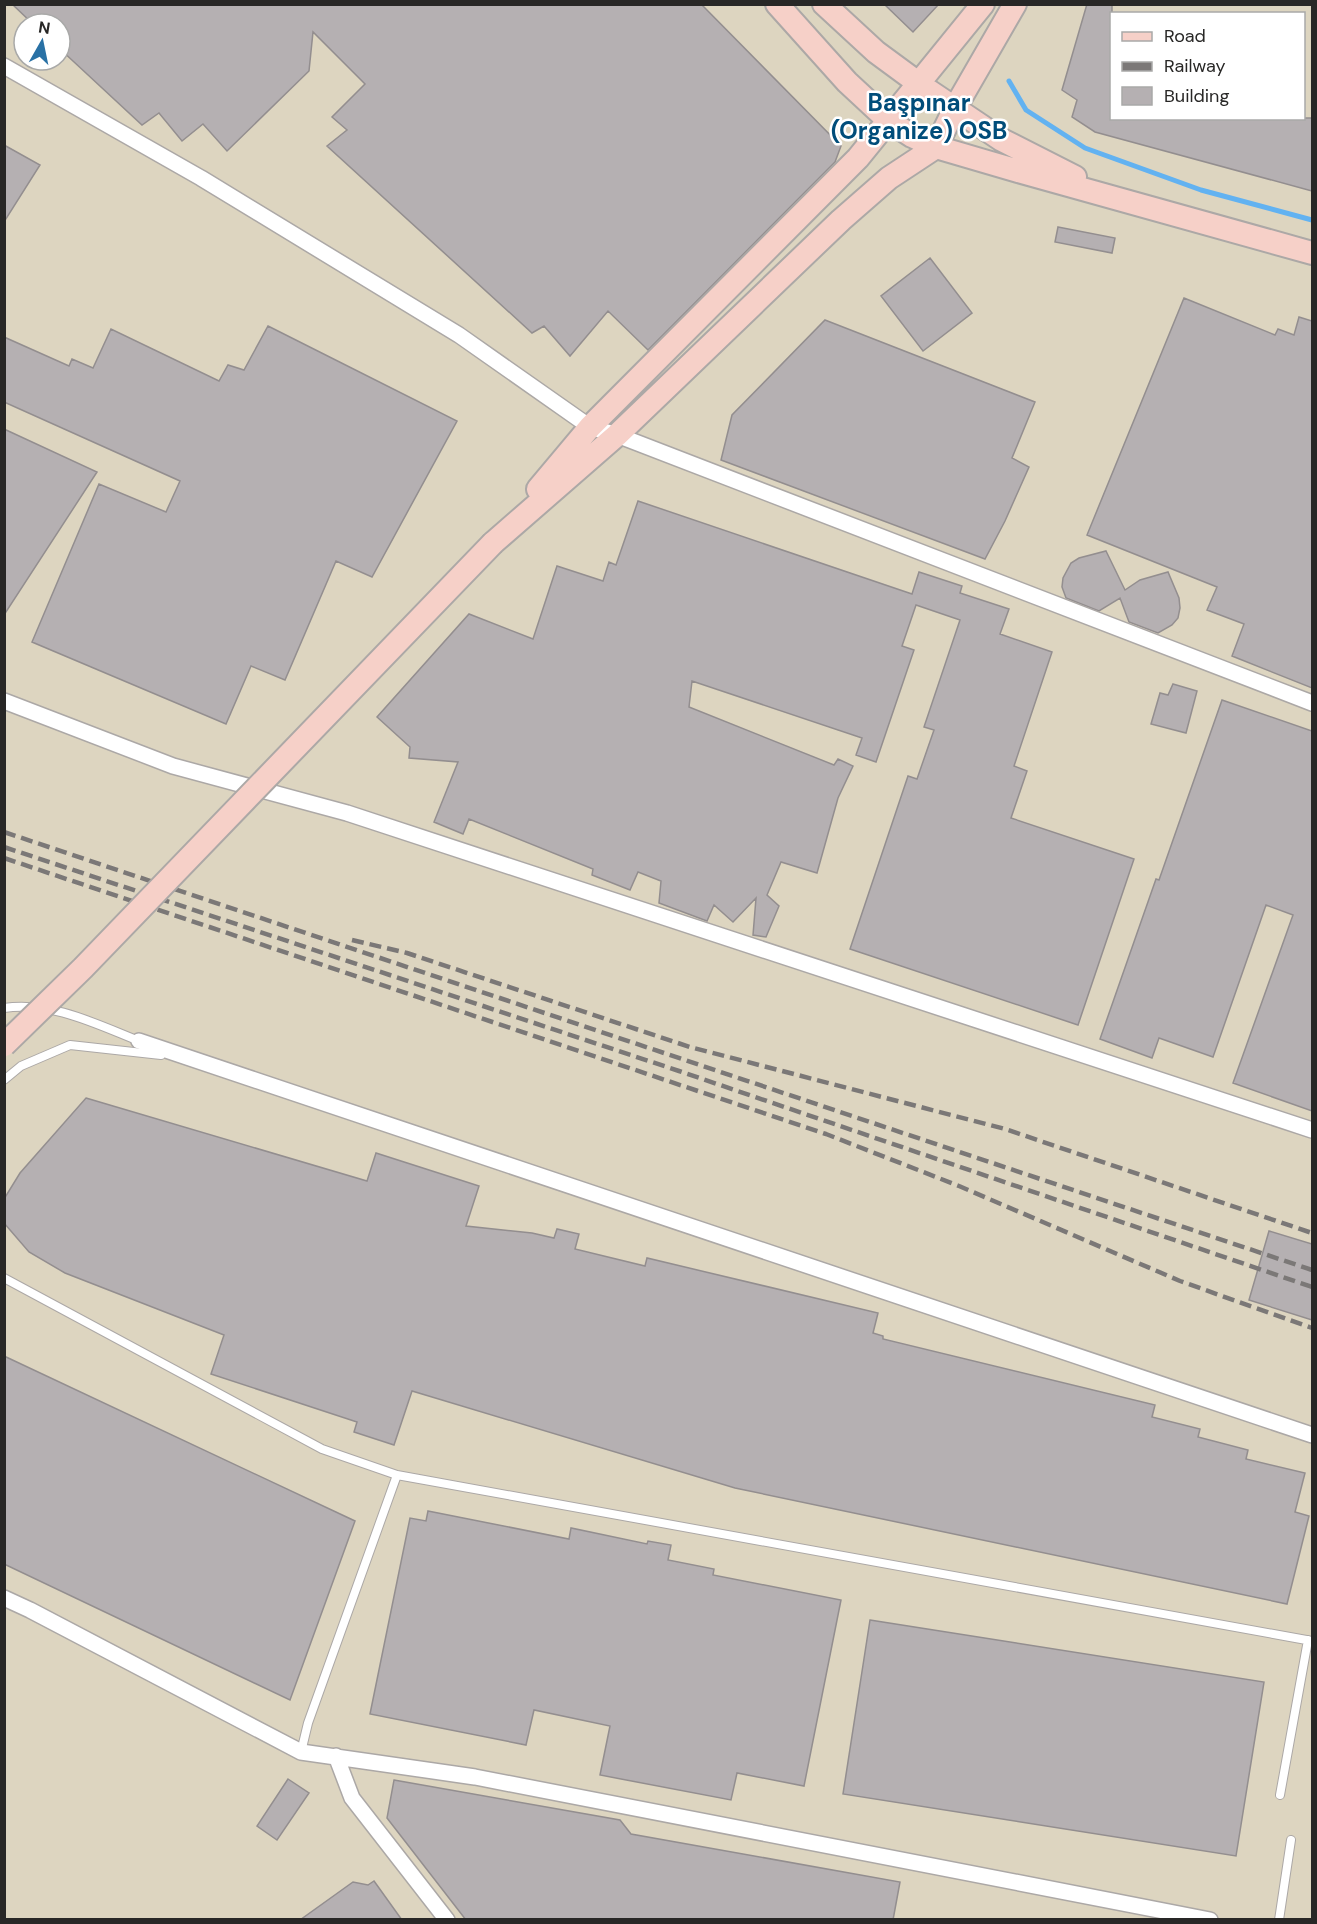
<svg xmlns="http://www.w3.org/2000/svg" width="1317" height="1924" font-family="'DM Sans',sans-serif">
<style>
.industrial{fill:#ddd5c0;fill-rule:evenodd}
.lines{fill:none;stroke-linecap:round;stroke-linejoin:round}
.stream{stroke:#62b2f1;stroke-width:5}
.building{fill:#b5b0b2;stroke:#938e8f;stroke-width:1.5}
.lane-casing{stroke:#aca8a6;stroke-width:10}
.street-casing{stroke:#aca8a6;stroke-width:18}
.secondary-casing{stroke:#aca8a6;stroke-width:26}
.lane{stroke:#fff;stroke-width:8}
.street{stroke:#fff;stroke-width:15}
.secondary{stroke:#f6d0c8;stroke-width:22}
.rail{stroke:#7b7877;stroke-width:4.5;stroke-dasharray:12 6;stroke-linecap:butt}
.secondary-bridge-casing{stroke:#aca8a6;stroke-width:26;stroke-linecap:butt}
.secondary-bridge{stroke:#f6d0c8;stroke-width:22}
.labels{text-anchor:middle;stroke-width:5;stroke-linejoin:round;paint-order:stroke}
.district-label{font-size:24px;font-weight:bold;fill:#004d7a;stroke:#fff}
</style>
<rect width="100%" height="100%" fill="#e3dedc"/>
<path class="industrial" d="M5,5H1312V1919H5ZM1112,14H1304V118H1112ZM24,24H60V60H24Z"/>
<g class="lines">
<path class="stream" d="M1009,81L1026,110L1085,148L1201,190L1312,220"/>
</g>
<path class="building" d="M12,4H701L841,146L835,162L648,350L608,311L570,356L544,326L532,333L327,146L347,130L332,117L365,84L313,32L309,71L227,151L203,124L182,141L159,113L142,125L60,49V24H33Z
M884,4H939L913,32Z
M1087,4H1112V118H1312V191L1095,132L1072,117L1077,100L1062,90Z
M4,145L40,165L4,222Z
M1058,227L1115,238L1112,253L1055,242Z
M930,258L972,313L923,351L881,296Z
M1184,298L1275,335L1278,329L1294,335L1299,317L1312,321V688L1232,656L1244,624L1207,610L1217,587L1087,535Z
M825,320L1035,402L1012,458L1029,467L1005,521L985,559L721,460L732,415Z
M268,326L457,421L372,577L336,561L285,680L251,666L226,724L32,642L99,484L166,512L180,481L4,402V337L69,366L72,359L93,368L111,329L219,381L228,365L244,370Z
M4,429L97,472L4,615Z
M638,501L912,594L919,572L962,586L960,593L1009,609L1000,634L1052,652L1014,766L1027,771L1011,818L1134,859L1078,1025L850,949L908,776L917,779L934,730L924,727L960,620L916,605L902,646L914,650L876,762L856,755L862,738L692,681L689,707L834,765L838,759L853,766L838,798L817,873L781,862L767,895L779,906L766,937L753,935L756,898L733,922L714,905L707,921L659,903L661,881L638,872L630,890L592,875L593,869L469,819L463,834L434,822L458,762L409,758L410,747L377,717L469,614L533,639L557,566L603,581L609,562L616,565Z
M1106,551L1125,590L1140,580L1168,572L1179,598L1180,608L1178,618L1172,625L1158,633L1129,622L1120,598L1099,611L1066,598L1062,587L1063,578L1071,563L1079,558Z
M1173,684L1197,691L1186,733L1151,724L1160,693L1168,695Z
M1222,700L1312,731V1111L1233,1083L1293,915L1266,905L1213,1057L1159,1038L1152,1058L1100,1039L1156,879L1159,880Z
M86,1098L367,1181L376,1153L479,1186L466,1226L532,1233L554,1238L557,1229L579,1234L575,1249L645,1266L647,1258L878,1313L873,1333L883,1336V1339L1155,1405L1152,1417L1200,1429L1198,1437L1248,1450L1246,1459L1305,1473L1295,1512L1309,1516L1287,1604L735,1488L412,1391L394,1445L354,1432L357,1422L211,1374L224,1335L65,1273L29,1252L4,1223V1199L20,1173Z
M1269,1231L1312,1244V1320L1249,1300Z
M4,1356L355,1521L290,1700L4,1564Z
M428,1511L569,1539L571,1528L647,1544L648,1541L671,1545L668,1560L714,1569L713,1575L841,1600L804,1786L737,1773L731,1800L600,1775L610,1726L534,1710L526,1745L370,1714L410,1518L426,1521Z
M870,1620L1264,1682L1236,1856L843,1794Z
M288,1779L309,1793L277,1840L257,1826Z
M394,1780L620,1820L631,1834L900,1882L893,1920H466L387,1818Z
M374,1881L402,1920H300L353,1882L368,1885Z"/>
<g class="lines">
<g class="lane-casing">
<path id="lane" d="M4,1008C51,1001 96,1024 139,1041
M4,1080L21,1066L70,1045L161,1055
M4,1278L322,1449L397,1475L1312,1641
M301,1752L308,1723L397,1475
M1280,1795L1308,1640
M1279,1920L1291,1840"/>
</g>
<g class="street-casing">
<path id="street" d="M4,66L201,178L459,335L590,427L617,435L1312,703
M4,701L173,766L347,813L1312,1130
M139,1041L1312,1435
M4,1598L30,1610L301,1752L475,1777L1210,1920
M336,1756L352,1798L447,1920"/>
</g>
<g class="secondary-casing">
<path id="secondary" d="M777,4L847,82L889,121L912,136L936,147L1018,171L1312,253
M824,4L876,52L929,91L1002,140L1075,177
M538,489L590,427L858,158L983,4
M493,543L617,435L841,220L889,178L936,147L955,108L1015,4"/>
</g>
<use href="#lane" class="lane"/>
<use href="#street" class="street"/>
<use href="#secondary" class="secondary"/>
<path class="rail" d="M4,832L1312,1270
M4,847L679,1071L1312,1287
M4,858L826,1134L959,1186L1180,1281L1312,1328
M352,940L407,953L690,1047L1005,1129L1312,1233"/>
<g class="secondary-bridge-casing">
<path id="secondary-bridge" d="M4,1045L83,968L493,543"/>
</g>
<use href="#secondary-bridge" class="secondary-bridge"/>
</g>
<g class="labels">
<g class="district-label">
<text x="919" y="111">Başpınar<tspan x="919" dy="28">(Organize) OSB</tspan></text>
</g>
</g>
<rect width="1317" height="1924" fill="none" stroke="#282726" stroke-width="12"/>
<rect x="1110" y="12" width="195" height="108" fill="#ffffff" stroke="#a9a9a8" stroke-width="1.5"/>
<rect x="1122" y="32" width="30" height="9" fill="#f6d0c8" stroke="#a9a9a8" stroke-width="1.5"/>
<text x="1164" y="42" font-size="18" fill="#282726">Road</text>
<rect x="1122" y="62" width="30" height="9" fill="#7b7877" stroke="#a9a9a8" stroke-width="1.5"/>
<text x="1164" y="72" font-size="18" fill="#282726">Railway</text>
<rect x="1122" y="87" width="30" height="18" fill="#b5b0b2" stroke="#a9a9a8" stroke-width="1.5"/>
<text x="1164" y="102" font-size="18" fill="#282726">Building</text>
<g transform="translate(42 42) rotate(9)"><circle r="28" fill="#ffffff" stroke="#a9a9a8" stroke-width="1.5"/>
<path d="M0-4.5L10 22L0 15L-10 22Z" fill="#2971a5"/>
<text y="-9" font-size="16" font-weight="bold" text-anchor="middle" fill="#282726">N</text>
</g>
</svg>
